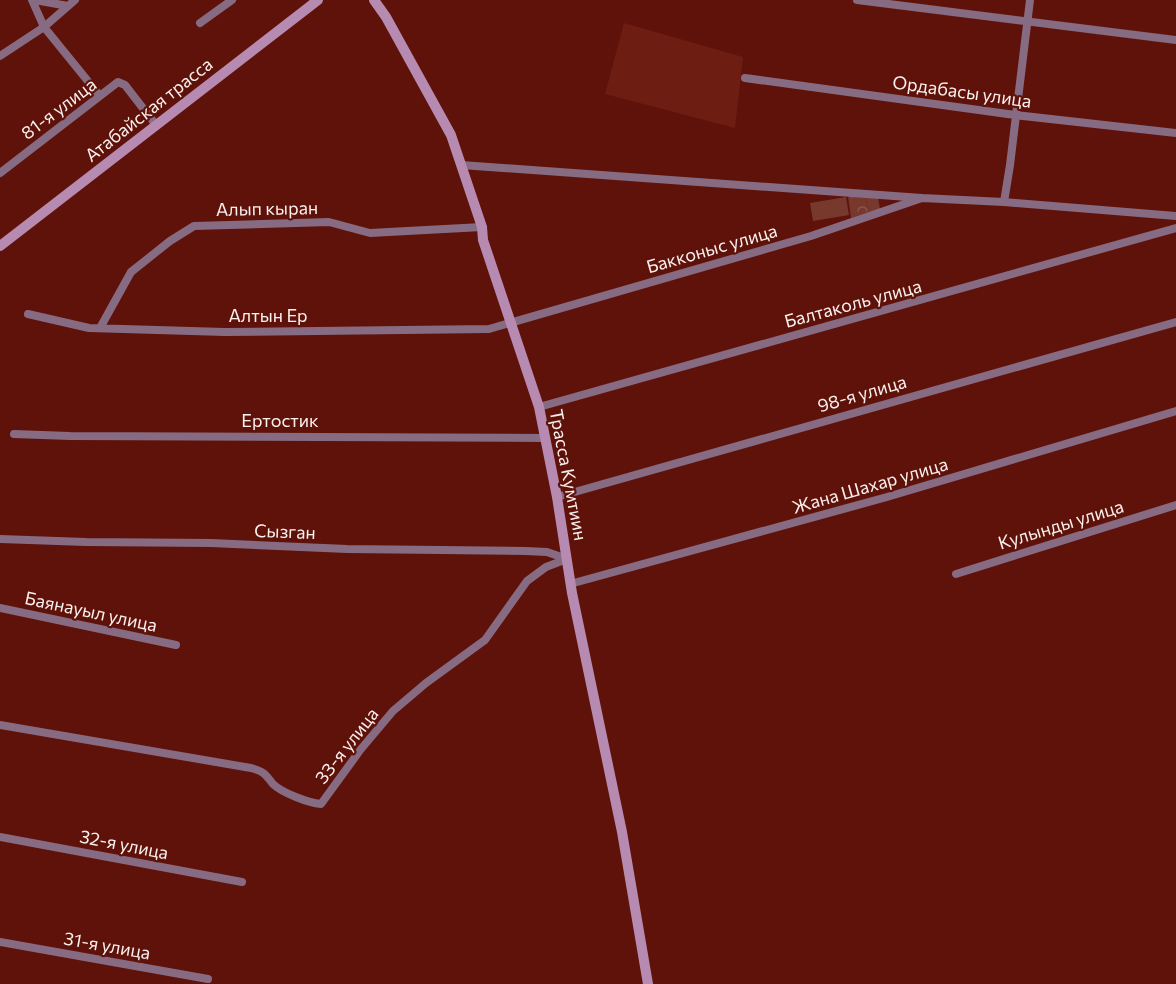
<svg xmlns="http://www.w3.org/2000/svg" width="1176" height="984" font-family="Commissioner,sans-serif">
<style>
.built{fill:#6e1d13}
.park{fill:url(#park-crowns)}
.pitch{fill:#77392e}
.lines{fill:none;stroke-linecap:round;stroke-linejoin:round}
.street{stroke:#876b83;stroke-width:8}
.secondary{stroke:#b78bb1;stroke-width:10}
.labels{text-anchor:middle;stroke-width:4.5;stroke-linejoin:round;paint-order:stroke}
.street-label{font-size:18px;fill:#faf0ee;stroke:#5e1209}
</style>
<defs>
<pattern id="park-crowns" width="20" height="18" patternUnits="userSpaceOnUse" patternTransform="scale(1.5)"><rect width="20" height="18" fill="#77392e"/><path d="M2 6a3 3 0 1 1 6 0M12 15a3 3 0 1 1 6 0" fill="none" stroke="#8b564d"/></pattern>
</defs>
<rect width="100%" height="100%" fill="#5e1209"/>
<path class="built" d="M624,23L743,57L735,128L605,94Z"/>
<path class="park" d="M848,196H865L869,212L851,218Z"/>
<path class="pitch" d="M865,196L878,197L880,209L869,212Z
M846,197L849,215L813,221L810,203Z"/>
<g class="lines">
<path class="street" d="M32,0L44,27L100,96
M35,0L68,6
M857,0L1176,40
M200,23L232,0
M0,56L44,27L75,0
M745,78L1015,115L1176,133
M461,165L922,198L1004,202L1176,216
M0,173L118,82L125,85L156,125
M1004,202L1010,165L1030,0
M28,314L89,328L225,332L489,329L811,236L922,198
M100,328L131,272L170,241L194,226L329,222L370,233L482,227
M539,407L1176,228
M14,434L70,436L545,438
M557,497L1176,322
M0,539L86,542L211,543L347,549L525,551L547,552L567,559
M956,574L1176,505
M570,584L887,497L1176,411
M0,608L176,645
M0,725L251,768C265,772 265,774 273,784C282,793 309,803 321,804L361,749L393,711L426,683L485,640L527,581L546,567L567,559
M0,837L242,882
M0,942L208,979"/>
<path class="secondary" d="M374,0L386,17L451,135L482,227L483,240L539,407L557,497L572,593L622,832L648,984
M0,246L318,0"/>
</g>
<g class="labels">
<g class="street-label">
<text transform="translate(962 92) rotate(8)" y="6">Ордабасы улица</text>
<text transform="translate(59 109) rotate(-37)" y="6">81-я улица</text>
<text transform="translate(149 110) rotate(-38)" y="6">Атабайская трасса</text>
<text transform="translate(267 209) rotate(-1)" y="6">Алып кыран</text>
<text transform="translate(712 249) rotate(-16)" y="6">Бакконыс улица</text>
<text transform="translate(853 304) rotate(-15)" y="6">Балтаколь улица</text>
<text x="268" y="322">Алтын Ер</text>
<text transform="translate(862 394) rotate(-16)" y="6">98-я улица</text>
<text x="280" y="427">Ертостик</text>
<text transform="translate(568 475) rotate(79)" y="6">Трасса Кумтиин</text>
<text transform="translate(870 486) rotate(-16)" y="6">Жана Шахар улица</text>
<text transform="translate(1061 525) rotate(-17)" y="6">Кулынды улица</text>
<text transform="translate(285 532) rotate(2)" y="6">Сызган</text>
<text transform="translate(91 612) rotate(12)" y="6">Баянауыл улица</text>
<text transform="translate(347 746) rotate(-52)" y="6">33-я улица</text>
<text transform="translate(124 845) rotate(11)" y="6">32-я улица</text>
<text transform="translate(107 946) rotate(10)" y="6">31-я улица</text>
</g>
</g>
</svg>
